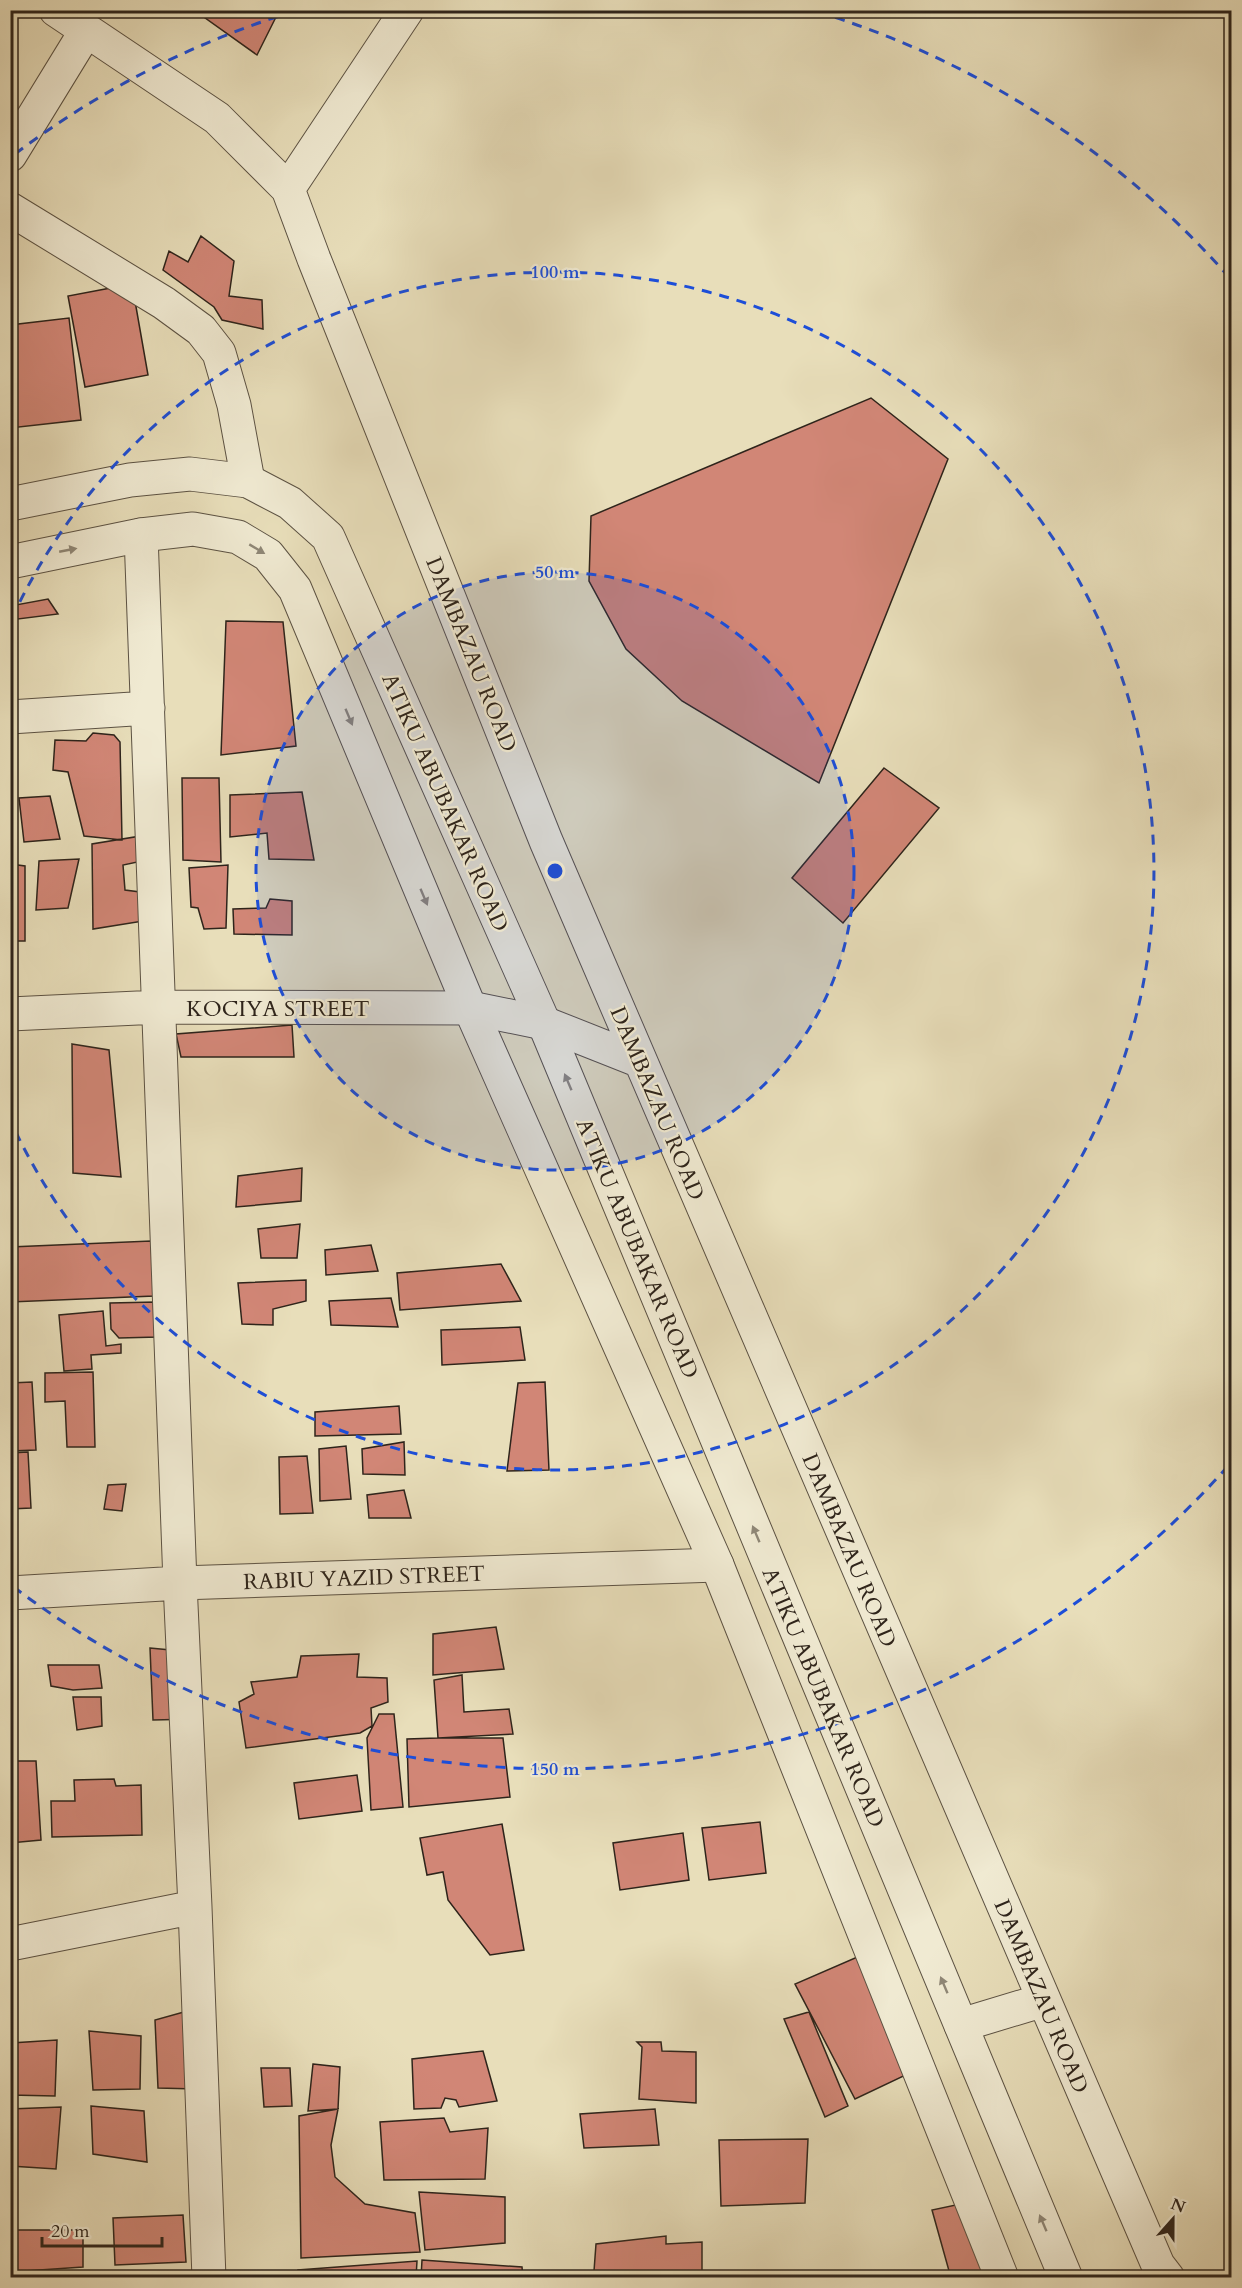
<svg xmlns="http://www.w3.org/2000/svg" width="1242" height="2288" font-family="Cardo,serif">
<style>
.building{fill:#d18676;stroke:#2e241b;stroke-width:1.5}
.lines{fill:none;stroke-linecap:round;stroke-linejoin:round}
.minor-casing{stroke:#5c5243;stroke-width:35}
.tertiary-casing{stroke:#5c5243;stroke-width:35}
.minor{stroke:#f0ead2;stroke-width:33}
.tertiary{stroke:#f0ead2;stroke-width:33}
.oneway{fill:#8f8776}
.ring{fill:none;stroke:#1d4ed8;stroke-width:3;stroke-dasharray:10 8}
.labels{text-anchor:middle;stroke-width:4.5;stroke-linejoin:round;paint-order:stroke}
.street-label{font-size:22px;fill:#2e241b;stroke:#f0ead2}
.centre{fill:#1d4ed8;stroke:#f0ead2;stroke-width:3}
.ring-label{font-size:18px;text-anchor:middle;font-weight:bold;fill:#1d4ed8;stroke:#f0ead2;stroke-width:4.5;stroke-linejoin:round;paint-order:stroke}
</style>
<rect width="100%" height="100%" fill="#e8deba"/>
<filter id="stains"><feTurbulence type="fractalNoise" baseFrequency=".00333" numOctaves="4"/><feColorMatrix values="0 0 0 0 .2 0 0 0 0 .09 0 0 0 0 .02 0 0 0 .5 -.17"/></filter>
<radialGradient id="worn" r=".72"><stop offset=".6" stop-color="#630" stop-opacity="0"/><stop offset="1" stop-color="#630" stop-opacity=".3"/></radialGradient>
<path class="building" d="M194,10H271L277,15L257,55Z
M201,236L234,261L229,296L262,300L263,329L222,320L214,307L163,270L169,251L188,262Z
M132,284L148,375L85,387L68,296Z
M69,318L81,420L10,428V325Z
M871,398L948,459L819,783L682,701L626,649L589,581L591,516Z
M48,599L58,614L10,620V606Z
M226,621L283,622L296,746L221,755Z
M93,733L114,735L120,742L122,840L84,836L68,772L53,770L55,740L86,741Z
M884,768L939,808L843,923L792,878Z
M182,778H219L221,862L183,860Z
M302,792L314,860L269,859L267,833L230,837V795Z
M50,796L60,839L24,842L19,798Z
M147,835V860L123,865L125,890L148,893L156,919L93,929L92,844Z
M79,859L68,908L36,910L39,861Z
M10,864L25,866V941H10Z
M228,865L226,928L204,929L198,908L191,907L189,868Z
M270,899L292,901V935L234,934L233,909L266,908Z
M292,1025L294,1057H181L176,1034Z
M72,1044L109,1050L121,1177L73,1173Z
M302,1168L301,1201L236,1207L238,1176Z
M300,1224L297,1258H261L258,1229Z
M151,1241L154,1296L10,1302V1247Z
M371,1245L378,1271L326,1275L325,1250Z
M501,1264L521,1301L400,1310L397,1273Z
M306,1280V1301L273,1309V1325L242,1324L238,1283Z
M391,1298L398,1327L331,1325L329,1301Z
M156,1302L158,1337L119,1338L111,1329L110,1303Z
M103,1311L106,1346L121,1344V1353L91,1355L92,1369L64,1371L59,1315Z
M520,1327L525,1360L442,1365L441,1330Z
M93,1372L95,1447H67L65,1401L45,1402V1373Z
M32,1382L36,1450L10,1451V1383Z
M545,1382L549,1470L507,1471L518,1383Z
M399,1406L401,1434L315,1436V1412Z
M404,1442L405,1475L363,1474L362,1449Z
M346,1446L351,1499L320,1501L319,1449Z
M28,1452L31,1508L10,1509V1453Z
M307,1456L313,1513L280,1514L279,1457Z
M126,1484L122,1511L104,1509L108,1485Z
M404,1490L411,1518H369L367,1495Z
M10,1511L15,1549L10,1550Z
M496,1627L504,1669L433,1675V1634Z
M150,1648L191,1652L195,1719L153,1720Z
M359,1654L357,1677L387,1678L388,1702L371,1708L372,1726L360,1733L246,1748L239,1702L254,1694L251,1682L297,1677L301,1656Z
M48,1665H99L102,1688L73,1690L51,1686Z
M462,1675L464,1712L509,1709L513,1734L438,1738L434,1680Z
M73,1697H101L102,1726L77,1730Z
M379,1714H394L403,1807L371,1810L367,1738Z
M438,1738H503L510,1797L409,1807L407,1739Z
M10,1761H36L41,1840L10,1843Z
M357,1775L362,1811L299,1819L294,1783Z
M114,1779L116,1786L141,1785L142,1835L52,1837L51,1801H75L74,1780Z
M760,1822L766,1873L709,1880L702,1828Z
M502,1824L524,1950L490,1955L448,1900L443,1872L427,1875L420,1838Z
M683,1833L689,1880L620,1890L613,1843Z
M862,1955L910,2073L855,2099L795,1984Z
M191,2010L196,2089L158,2088L155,2020Z
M809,2012L848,2106L825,2117L784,2019Z
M89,2031L141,2036L140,2089L93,2090Z
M57,2040L55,2096L10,2095L11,2043Z
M637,2042H661L662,2051L696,2052V2103L639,2099L642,2047Z
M483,2051L497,2101L459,2107L456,2100L445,2098L441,2108L414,2109L412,2059Z
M313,2064L340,2067L338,2109L308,2111Z
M261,2068H290L292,2106L264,2107Z
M91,2106L144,2111L147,2162L93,2154Z
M61,2107L56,2169L10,2166V2109Z
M338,2109L331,2145L335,2177L365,2204L415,2213L420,2252L301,2258L299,2116Z
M655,2109L659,2145L584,2148L580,2114Z
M444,2118L450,2132L488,2128L485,2179L384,2180L380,2122Z
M808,2139L805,2203L721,2206L719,2140Z
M419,2192L505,2197V2243L425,2250Z
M965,2203L994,2278H951L932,2210Z
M183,2215L186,2262L115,2265L113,2218Z
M10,2230H83V2267L10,2272Z
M666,2236V2244L702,2242V2277L631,2278V2271H594L596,2244Z
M422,2260L522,2267L523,2278H421Z
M417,2261L416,2278H299L298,2270Z"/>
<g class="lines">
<g class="minor-casing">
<path id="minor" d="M56,10L217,118L288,189L314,259L546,841L1158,2265L1168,2278
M10,155L86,31
M288,189L407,10
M10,209L164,303L201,330L219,353L234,405L248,481
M141,535L180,1583L195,1907L209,2278
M10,717L148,708
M10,1014L159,1007L470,1008L544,1023L640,1061
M10,1593L180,1583L717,1565
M10,1944L195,1907
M961,2025L1044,2000"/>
</g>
<g class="tertiary-casing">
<path id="tertiary" d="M10,504L130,480L190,474L248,481L290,503L328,537L544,1023L1066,2278
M10,562L141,535L193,529L238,537L268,555L295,589L470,1008L717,1565L1002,2278"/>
</g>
<use href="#minor" class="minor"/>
<use href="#tertiary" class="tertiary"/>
</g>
<defs><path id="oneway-solid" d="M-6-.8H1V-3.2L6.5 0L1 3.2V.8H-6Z" transform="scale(1.5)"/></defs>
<g class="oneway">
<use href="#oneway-solid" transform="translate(257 549) rotate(31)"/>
<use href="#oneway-solid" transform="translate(68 550) rotate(-11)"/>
<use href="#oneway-solid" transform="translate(349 717) rotate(67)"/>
<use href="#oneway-solid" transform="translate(424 897) rotate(67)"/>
<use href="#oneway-solid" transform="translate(568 1082) rotate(-113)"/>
<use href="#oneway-solid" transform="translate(756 1534) rotate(-113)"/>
<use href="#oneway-solid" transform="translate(944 1985) rotate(-113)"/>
<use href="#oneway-solid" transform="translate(1043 2223) rotate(-113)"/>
</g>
<circle cx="555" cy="871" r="299" fill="#1d4ed8" fill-opacity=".12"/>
<g class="ring">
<circle cx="555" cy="871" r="299"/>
<path d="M12 618A599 599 0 1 1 12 1124"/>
<path d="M1228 1466A898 898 0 0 1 15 1588M15 154A898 898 0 0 1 292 12M818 12A898 898 0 0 1 1228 276"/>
</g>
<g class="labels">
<g class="street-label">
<text transform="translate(472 654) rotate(68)" y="8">DAMBAZAU ROAD</text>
<text transform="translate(446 802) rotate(66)" y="8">ATIKU ABUBAKAR ROAD</text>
<text x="278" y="1016">KOCIYA STREET</text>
<text transform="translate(658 1103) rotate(67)" y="8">DAMBAZAU ROAD</text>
<text transform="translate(638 1248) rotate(67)" y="8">ATIKU ABUBAKAR ROAD</text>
<text transform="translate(850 1550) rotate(67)" y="8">DAMBAZAU ROAD</text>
<text transform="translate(364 1577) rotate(-2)" y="8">RABIU YAZID STREET</text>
<text transform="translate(824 1697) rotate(67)" y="8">ATIKU ABUBAKAR ROAD</text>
<text transform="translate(1042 1996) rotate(67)" y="8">DAMBAZAU ROAD</text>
</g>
</g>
<circle cx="555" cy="871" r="9" class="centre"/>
<g class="ring-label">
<text x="555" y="278">100 m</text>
<text x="555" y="578">50 m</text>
<text x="555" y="1775">150 m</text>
</g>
<rect width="1242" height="2288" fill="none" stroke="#e8deba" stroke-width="36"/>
<rect x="12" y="12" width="1218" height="2264" fill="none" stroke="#2e241b" stroke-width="3"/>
<rect x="18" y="18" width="1206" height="2252" fill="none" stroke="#2e241b" stroke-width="1.5"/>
<g transform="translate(1173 2219) rotate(21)" stroke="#f0ead2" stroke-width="4.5" paint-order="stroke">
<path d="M0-4.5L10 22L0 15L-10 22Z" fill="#2e241b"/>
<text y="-9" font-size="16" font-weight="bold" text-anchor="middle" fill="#2e241b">N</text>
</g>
<path d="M42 2237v9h120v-9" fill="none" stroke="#2e241b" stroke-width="3"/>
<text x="51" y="2237" font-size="18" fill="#2e241b" stroke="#f0ead2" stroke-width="4.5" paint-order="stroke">20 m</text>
<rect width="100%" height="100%" filter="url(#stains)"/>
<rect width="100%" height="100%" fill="url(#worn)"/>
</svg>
